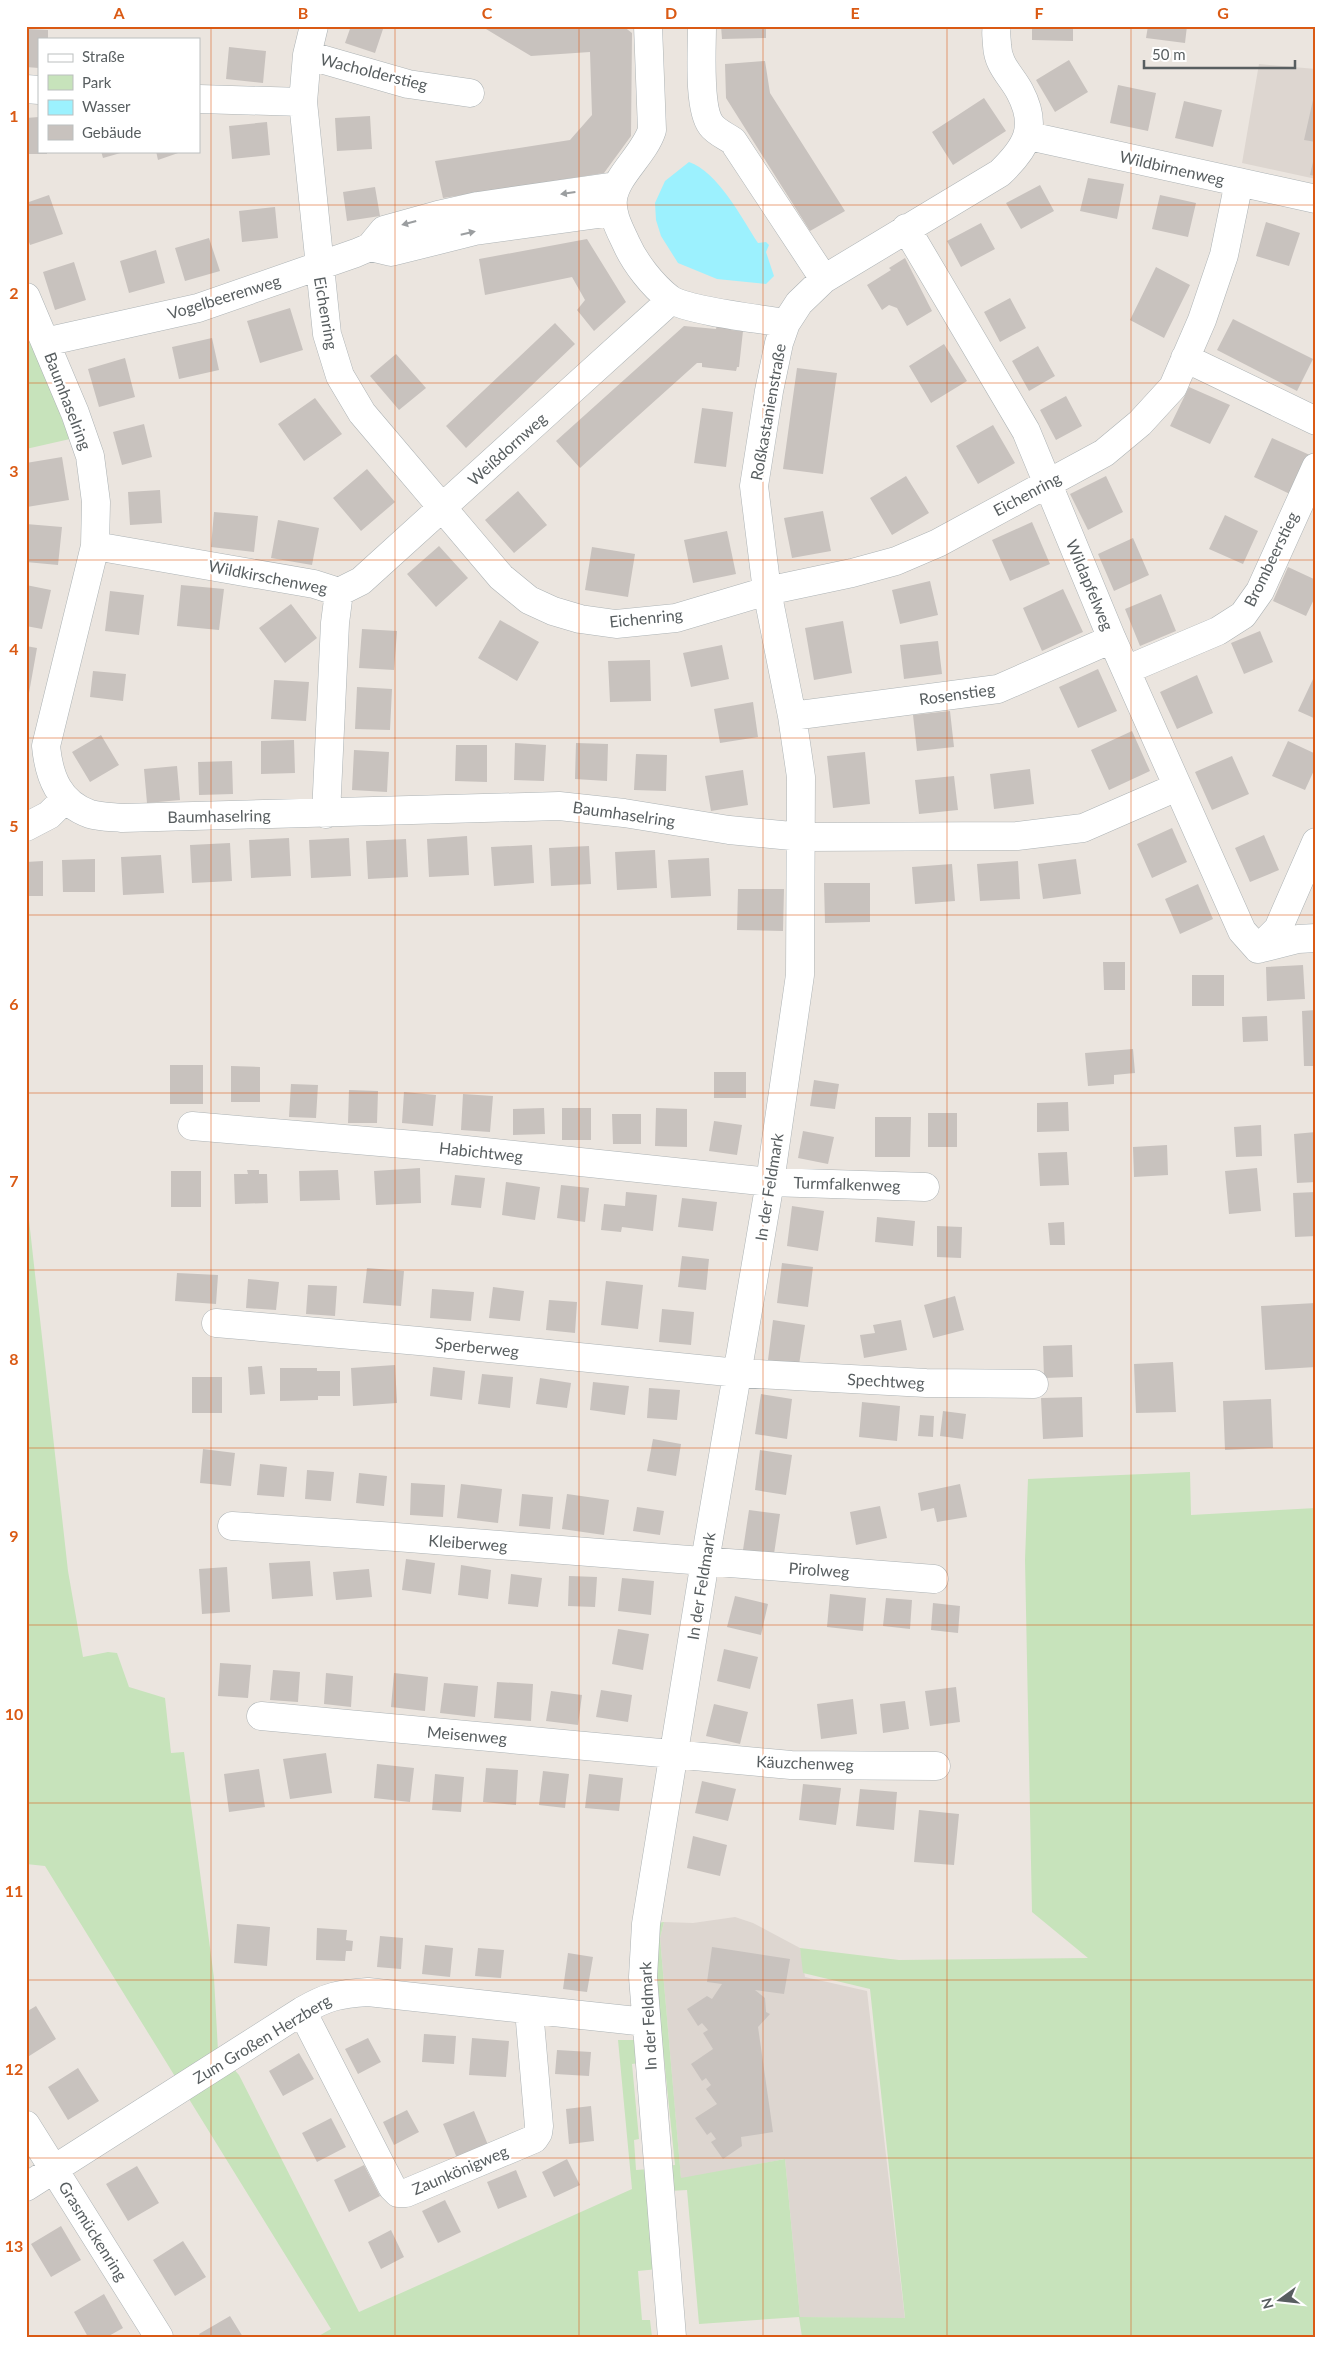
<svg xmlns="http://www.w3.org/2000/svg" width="1342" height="2363" font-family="Lato,sans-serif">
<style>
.education{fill:#ddd6d0}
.green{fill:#c7e3bb}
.water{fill:#9cf1fe}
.building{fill:#c8c2be}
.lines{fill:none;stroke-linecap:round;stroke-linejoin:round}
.minor-casing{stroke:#adb3b5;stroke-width:29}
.minor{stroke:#fff;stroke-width:28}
.oneway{fill:#9b9ea0}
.grid{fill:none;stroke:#da5a14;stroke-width:1;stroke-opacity:0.55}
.labels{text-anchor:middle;stroke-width:4.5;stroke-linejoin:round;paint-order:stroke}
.street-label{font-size:16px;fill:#585e60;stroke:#fff}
.neatline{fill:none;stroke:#da5a14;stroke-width:2}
.grid-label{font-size:16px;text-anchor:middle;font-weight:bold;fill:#da5a14}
</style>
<rect width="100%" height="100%" fill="#ebe5df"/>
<path class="education" d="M1259,64L1316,69V179L1242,163Z
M735,1917L753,1923L800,1948L805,1977L867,1991L905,2319L800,2317L785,2159L681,2179L660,1938L664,1922L693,1923Z"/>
<path class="green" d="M26,329L70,439L26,449Z
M26,1193L68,1571L83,1657L108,1652L117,1653L129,1687L165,1698L171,1753L184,1752L214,1978L218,2051L239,2075L359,2312L632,2189L618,2040H637L639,2063L632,2064L639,2139L634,2140L636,2170L649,2169L658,2269L638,2271L642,2320H650L652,2337H317L331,2329L45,1866L26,1864Z
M1190,1472L1191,1515L1316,1508V2337H802L799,2317L699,2324L687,2190L669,2191L666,2166L675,2165L664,2058L656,2059V1923L664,1922L660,1938L681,2178L785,2159L800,2317L905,2318L870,1989L803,1973L800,1948L899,1960L1088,1958L1032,1912L1025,1560L1028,1479Z"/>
<path class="water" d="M689,162C718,172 741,217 758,243L766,242L769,245L766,252L774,276L766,284L717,279L678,263L661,236L656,220L655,203L665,181Z"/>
<path class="building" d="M351,26H384L375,53L345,43Z
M481,26H623L632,33L631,136L604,173L443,198L435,161L570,140L592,115L590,52L531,56Z
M721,26H766V38L722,39Z
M1032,26H1073V41L1032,40Z
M1148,26H1187L1185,43L1146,38Z
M26,29L48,30V39H39V68L26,67Z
M229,47L266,51L263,83L226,79Z
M1069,60L1088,92L1055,112L1036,80Z
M765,61L770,93L845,211L810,231L726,98L725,64Z
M1118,85L1156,93L1148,131L1110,123Z
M1315,91H1316V142L1304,140Z
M984,98L1006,131L953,165L932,132Z
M1184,101L1222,110L1213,147L1175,138Z
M370,116L372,149L337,151L335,118Z
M39,117V151H47V154H26V118Z
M267,122L270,155L232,159L229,126Z
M101,151H124V152L103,158Z
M156,151H181V152L158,160Z
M1315,153H1316V176L1310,175Z
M1088,178L1124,184L1117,219L1080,211Z
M1040,185L1054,211L1021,229L1006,203Z
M375,187L380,216L347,221L343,192Z
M49,195L63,234L30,245L26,233V203Z
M1160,195L1196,203L1188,237L1152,229Z
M275,207L278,238L242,242L239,211Z
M1266,222L1300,233L1289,266L1256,256Z
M981,223L995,249L961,267L947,241Z
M209,238L220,271L185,281L175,248Z
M587,239L626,302L594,331L577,310L585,300L572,277L485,295L479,259Z
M156,250L165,283L129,293L120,261Z
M905,258L932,311L907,326L897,308L889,305L882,310L867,285L891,270L889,268Z
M74,262L86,300L55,310L43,272Z
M1156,267L1190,285L1164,338L1130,320Z
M1010,298L1026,328L1000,342L984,312Z
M290,308L303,350L260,363L247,321Z
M1233,319L1313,359L1297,391L1217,350Z
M555,323L575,344L466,448L446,426Z
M717,324L732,325L731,330L743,331L739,367H737L736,371L702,367V363H697L580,468L556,441L684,326L716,329Z
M212,338L219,370L179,379L172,347Z
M944,344L967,381L931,403L909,366Z
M1038,346L1055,376L1029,391L1012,361Z
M396,354L426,388L399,410L370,376Z
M125,358L135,397L99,407L88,369Z
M797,368L837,373L823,474L783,469Z
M1189,387L1230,405L1210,444L1170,426Z
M1066,396L1082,426L1056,440L1040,410Z
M315,398L342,434L304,461L278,424Z
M702,408L733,412L726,467L694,463Z
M144,424L152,457L122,465L113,432Z
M993,425L1015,463L978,484L956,446Z
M1272,438L1312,456L1294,496L1254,477Z
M62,457L69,500L27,507L26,463Z
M367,469L395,502L361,531L333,498Z
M906,476L929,513L892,535L870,498Z
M1106,476L1123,512L1088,530L1070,494Z
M160,490L162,523L130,525L128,492Z
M518,491L547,525L514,553L485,520Z
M823,511L831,551L792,558L784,518Z
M214,512L258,516L254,552L211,547Z
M1225,515L1258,531L1243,564L1209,549Z
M278,520L319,528L312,565L271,558Z
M1032,522L1050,564L1010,581L992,540Z
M26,524L62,527L58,565L26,562Z
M727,531L736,574L693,583L684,540Z
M1133,538L1149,575L1114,591L1098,554Z
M439,546L468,578L436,607L407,574Z
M592,547L635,554L628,597L585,590Z
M1288,567L1316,580V595L1306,616L1273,601Z
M930,581L938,615L900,624L892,590Z
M26,585L51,590L42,629L26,626Z
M181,585L224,589L219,630L177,626Z
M1063,589L1083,632L1042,651L1023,608Z
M110,591L144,595L139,635L105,631Z
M1161,594L1176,631L1140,646L1125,609Z
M291,604L317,638L285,663L259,628Z
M500,620L539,642L517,681L478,658Z
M843,621L852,673L814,680L805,628Z
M362,629L397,631L394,670L359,668Z
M1260,631L1273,662L1244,674L1231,643Z
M938,641L942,674L904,679L900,645Z
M722,645L729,679L691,687L683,653Z
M26,646L37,648L29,693L26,692Z
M650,660L651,701L610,702L608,661Z
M1098,669L1117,711L1078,728L1059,687Z
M93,671L126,674L123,701L90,697Z
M1197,675L1213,713L1177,729L1160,692Z
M1314,677H1316V719L1298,711Z
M274,680L309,682L306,721L271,719Z
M357,687L392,689L390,730L355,729Z
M753,702L758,737L720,743L714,709Z
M950,711L954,747L917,751L913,715Z
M1132,731L1150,771L1109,790L1091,750Z
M101,735L119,765L90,782L72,752Z
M294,740L295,773L261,774V741Z
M1288,741L1316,754V766L1305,790L1272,776Z
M515,743L546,745L544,781L514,780Z
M576,743L608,744L607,781L575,779Z
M456,745H487V782L455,781Z
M354,750L389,752L387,792L352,790Z
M865,752L870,804L833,808L827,756Z
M636,754L667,755L666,791L634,790Z
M1232,756L1249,794L1212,810L1195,772Z
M232,761L233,794L199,795L198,762Z
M177,766L180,800L147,803L144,769Z
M1030,769L1034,804L994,809L990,774Z
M743,770L748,805L711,811L705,776Z
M954,776L958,810L919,814L915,780Z
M1172,828L1187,862L1152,878L1137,844Z
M1264,835L1279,870L1250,882L1235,848Z
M467,836L469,875L429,877L427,839Z
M289,838L291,876L251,878L249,840Z
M349,838L351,876L311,878L309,840Z
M406,839L408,877L368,879L366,841Z
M230,843L232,881L192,883L190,845Z
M532,845L534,883L494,886L491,847Z
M589,846L591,884L551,886L549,848Z
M655,850L657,888L617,890L615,852Z
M161,855L164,893L123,895L121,857Z
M709,858L711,896L671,898L668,860Z
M95,859V892H63L62,860Z
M1076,859L1081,894L1043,899L1038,864Z
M43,861V896H26V862Z
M1018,861L1020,899L980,901L977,864Z
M952,864L955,901L915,904L912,867Z
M824,883H870V922L825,923Z
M1198,884L1213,919L1180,934L1165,899Z
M738,889H784L783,931L737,930Z
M1103,962H1125V990H1104Z
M1303,965L1305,999L1267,1001L1266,967Z
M1192,975H1224V1006H1192Z
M1316,1010V1066H1304L1302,1011Z
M1267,1016L1268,1041L1243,1042L1242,1017Z
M1133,1049L1135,1073L1114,1075V1084L1088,1086L1085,1053Z
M170,1065H203V1104H170Z
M231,1066L260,1067V1102H231Z
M714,1072H746V1098H714Z
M814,1080L839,1084L835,1109L810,1106Z
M291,1084L318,1085L316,1118L289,1117Z
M349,1090L378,1091L377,1123H348Z
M404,1092L436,1095L433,1126L402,1123Z
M463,1094L493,1096L490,1132L461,1130Z
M1068,1102L1069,1131L1037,1132V1103Z
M544,1108L545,1134L513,1135V1109Z
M562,1108H591V1140H562Z
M656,1108L687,1109V1147L655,1146Z
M928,1113H957V1147H928Z
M612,1114H641V1144H613Z
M875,1117H911L910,1157H875Z
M714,1121L742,1125L737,1155L709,1151Z
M1261,1125L1262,1156L1236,1157L1234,1127Z
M803,1131L834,1137L828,1164L798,1158Z
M1316,1132V1182L1297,1183L1294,1134Z
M1167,1145L1168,1175L1134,1177L1133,1147Z
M1067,1152L1069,1185L1040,1186L1038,1153Z
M420,1168L421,1203L376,1205L374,1171Z
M1257,1168L1261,1211L1229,1214L1225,1171Z
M247,1170H259V1174H267L268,1203L235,1204L234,1174H248Z
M338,1170L340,1200L300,1201L299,1171Z
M171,1171H201V1207H171Z
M455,1175L485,1178L481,1208L451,1205Z
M506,1182L540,1187L535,1220L502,1215Z
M561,1185L589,1188L585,1222L557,1218Z
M626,1192L657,1195L653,1231L622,1227L621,1232L601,1230L604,1204L625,1206Z
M1316,1192V1236L1295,1237L1293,1193Z
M682,1198L717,1202L713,1231L678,1227Z
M792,1206L824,1211L818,1251L787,1246Z
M877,1217L915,1221L913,1246L875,1242Z
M1064,1222L1065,1245H1050L1048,1223Z
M937,1226L962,1227L961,1258L937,1257Z
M682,1256L709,1259L706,1290L678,1287Z
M782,1263L813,1267L808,1307L777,1303Z
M367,1268L404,1271L401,1306L363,1303Z
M177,1273L218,1275L216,1304L175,1301Z
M248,1279L279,1282L276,1310L246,1308Z
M606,1281L643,1285L638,1329L601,1325Z
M308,1285L337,1286L335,1316L306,1314Z
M493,1287L524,1291L520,1321L489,1318Z
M432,1289L474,1292L471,1321L430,1318Z
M955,1296L964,1330L933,1338L924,1305Z
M549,1300L577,1302L575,1333L546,1330Z
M1316,1303V1367L1265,1370L1261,1306Z
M662,1309L694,1312L691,1345L659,1342Z
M773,1320L805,1325L799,1365L768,1360Z
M901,1320L907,1350L864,1358L860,1335L875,1333L873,1325Z
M1072,1345L1073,1377L1044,1378L1043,1346Z
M1173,1362L1176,1412L1136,1413L1134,1364Z
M395,1365L397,1403L353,1406L351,1368Z
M262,1366L265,1394L250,1395L248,1367Z
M433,1367L465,1371L462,1400L430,1396Z
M280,1368H317V1371H340V1396H318V1400L280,1401Z
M482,1374L513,1377L510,1408L478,1404Z
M192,1377H222V1413H192Z
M540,1378L571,1383L567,1408L536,1404Z
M593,1382L629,1386L625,1415L590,1410Z
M649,1388L680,1390L677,1420L647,1418Z
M761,1394L792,1399L787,1439L755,1434Z
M1082,1397L1083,1437L1043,1439L1041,1398Z
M1271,1399L1273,1448L1225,1450L1223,1401Z
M862,1402L900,1406L897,1441L859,1437Z
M943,1411L966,1414L963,1439L940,1436Z
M920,1415L934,1416L933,1437L918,1436Z
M1313,1424H1316V1456H1313Z
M653,1439L681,1444L676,1476L647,1471Z
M203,1449L235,1453L231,1486L200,1483Z
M760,1450L792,1455L786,1495L755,1490Z
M260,1464L287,1467L284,1497L257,1495Z
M307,1470L334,1472L331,1501L305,1499Z
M359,1473L387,1476L384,1506L356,1503Z
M411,1483L445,1485L443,1517L410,1515Z
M461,1484L502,1489L498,1523L457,1518Z
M960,1484L967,1517L937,1522L934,1508L921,1511L918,1493Z
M522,1494L553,1497L550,1529L519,1526Z
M567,1494L609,1500L604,1535L562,1529Z
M880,1506L887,1538L856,1545L850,1512Z
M637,1507L664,1511L660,1535L633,1531Z
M749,1510L780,1514L774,1554L743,1550Z
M406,1559L435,1563L431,1594L402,1590Z
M310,1561L313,1596L272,1599L269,1563Z
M461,1565L491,1570L488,1599L458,1595Z
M227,1567L230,1612L202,1614L199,1569Z
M369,1569L372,1597L336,1600L333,1572Z
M511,1574L542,1578L538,1607L508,1604Z
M569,1576L597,1577L595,1607L568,1606Z
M622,1578L654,1581L651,1615L618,1611Z
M830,1594L866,1598L863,1631L827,1627Z
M735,1596L768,1604L761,1635L727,1627Z
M886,1598L912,1600L910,1629L883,1626Z
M933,1603L960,1606L958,1633L931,1630Z
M618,1629L649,1634L643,1670L612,1664Z
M724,1649L758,1657L750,1689L717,1681Z
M220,1663L251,1665L248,1698L218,1696Z
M273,1670L300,1672L298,1702L270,1700Z
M326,1673L353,1676L351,1707L324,1704Z
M394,1673L428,1677L425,1711L391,1707Z
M497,1682L533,1684L531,1721L494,1718Z
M444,1683L478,1686L475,1717L440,1713Z
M956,1687L960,1722L930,1726L925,1691Z
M601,1690L632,1695L628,1722L596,1717Z
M551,1691L582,1695L578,1725L546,1721Z
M853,1699L857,1734L821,1739L817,1704Z
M905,1701L909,1729L883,1733L880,1704Z
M714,1704L748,1712L740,1744L706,1736Z
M326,1753L332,1793L290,1799L283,1759Z
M377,1764L414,1768L410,1802L374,1798Z
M486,1768L518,1770L516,1805L483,1802Z
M259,1769L265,1807L229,1812L224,1774Z
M543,1771L569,1774L565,1808L539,1805Z
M435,1774L464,1777L461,1812L432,1810Z
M589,1774L623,1778L619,1811L585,1808Z
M702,1781L736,1789L728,1821L695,1813Z
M803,1784L841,1788L836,1825L799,1820Z
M860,1789L897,1792L894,1830L856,1826Z
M919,1810L959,1814L954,1865L914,1862Z
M693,1836L727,1845L720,1876L687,1868Z
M237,1924L270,1927L267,1966L234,1963Z
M317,1928L347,1930L346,1940L353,1941L352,1951H346L345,1961L316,1960Z
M380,1936L403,1938L401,1969L377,1967Z
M425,1945L453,1948L450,1977L422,1974Z
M712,1947L790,1959L784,1994L755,1990L765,1998L766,2012L770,2014L758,2027L773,2132L741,2137L742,2146L723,2159L711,2142L716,2139L711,2132L707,2135L695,2118L717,2104L706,2089L711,2085L706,2078L702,2081L691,2064L713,2049L703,2033L708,2030L702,2023L698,2026L687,2009L707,1996L712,1999L722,1984L707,1982Z
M478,1948L504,1950L501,1978L475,1976Z
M568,1953L593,1957L587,1992L563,1989Z
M36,2006L56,2039L26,2058V2012Z
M424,2034L456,2036L454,2064L422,2062Z
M368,2038L381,2062L358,2074L345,2049Z
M472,2038L509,2041L506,2077L469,2075Z
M557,2050L591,2052L589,2076L555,2074Z
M299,2053L314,2079L283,2096L269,2071Z
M78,2068L99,2101L68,2120L48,2087Z
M591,2106L594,2141L569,2144L566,2109Z
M407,2110L419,2132L394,2145L383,2122Z
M474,2111L488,2145L457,2158L443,2124Z
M331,2118L346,2147L317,2162L302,2133Z
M567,2159L580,2185L554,2197L542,2172Z
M364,2165L380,2196L349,2212L334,2180Z
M137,2166L159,2203L128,2221L106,2184Z
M516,2170L527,2197L498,2209L487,2182Z
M445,2200L461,2232L438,2243L422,2211Z
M61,2226L81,2260L51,2277L31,2244Z
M391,2230L404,2257L381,2269L368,2242Z
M183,2241L206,2277L175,2296L153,2260Z
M104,2294L123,2328L107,2337H88L74,2312Z
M230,2316L243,2337H201L199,2334Z"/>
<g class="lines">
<g class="minor-casing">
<path id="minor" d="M314,26L307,55L303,102L327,334L340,376L362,413L501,577L529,600L553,611L580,619L616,624L676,618L767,591L852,573L896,561L938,543L1104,453L1140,423L1173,387L1202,320L1224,255L1239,182
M648,26L652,130C644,155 616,175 613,199C611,214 620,230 626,243C635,263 652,285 670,299C688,311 761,319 786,323
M702,26C702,50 698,108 711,125C716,132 726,136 733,141L824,279
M307,55L408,84L470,93
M26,89L39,90
M199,99L303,102
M1029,136L1316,199
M906,228L1026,431L1112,639L1242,931L1258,949
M370,247L391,252L475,231L613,212
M26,297L75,413L90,456L96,502L95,546L46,746C49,777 59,803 90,814C100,817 112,817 122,818L559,806L624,813L729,830L802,837L1017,836L1083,828L1177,787
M45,342L198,308L356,253L370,247L384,230L438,215L478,206L616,186
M1185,358L1316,421
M95,546L314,584L339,592
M339,592L361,581L671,300
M1126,670L1218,631L1243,615L1260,591L1316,467
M792,716L998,689L1112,639
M326,814L335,623L339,592
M26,827L49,815L64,800
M1258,949L1278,929L1316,842
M1258,949L1298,939L1316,938
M192,1126L438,1147L770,1182L925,1187
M216,1323L419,1341L738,1373L926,1383L1034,1384
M232,1526L396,1537L934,1579
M261,1716L791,1765L936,1766
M302,2011L392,2187L398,2193H406L534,2139L538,2133L539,2126L529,2010
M26,2125L159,2337
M26,2187L302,2011C328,1996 339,1994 368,1992L646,2022
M672,2337L643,1977L646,1924L705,1561L770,1182L800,975L801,777L792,716L767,591L754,486L769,391L779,343L786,323L799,303L824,279L1000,173C1026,148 1039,128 1020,92C1011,75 998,66 997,45C997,39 995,32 997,26"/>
</g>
<use href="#minor" class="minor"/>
</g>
<defs><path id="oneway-solid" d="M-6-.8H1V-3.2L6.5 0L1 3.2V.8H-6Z" transform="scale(1.25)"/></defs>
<g class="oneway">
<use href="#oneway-solid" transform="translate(568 193) rotate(172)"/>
<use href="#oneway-solid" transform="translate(409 223) rotate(165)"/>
<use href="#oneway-solid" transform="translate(468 233) rotate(-13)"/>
</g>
<path class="grid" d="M211,26V2337M395,26V2337M579,26V2337M763,26V2337M947,26V2337M1131,26V2337M26,205H1316M26,383H1316M26,560H1316M26,738H1316M26,915H1316M26,1093H1316M26,1270H1316M26,1448H1316M26,1625H1316M26,1803H1316M26,1980H1316M26,2158H1316"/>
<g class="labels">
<g class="street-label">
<text transform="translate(374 72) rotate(14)" y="6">Wacholderstieg</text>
<text transform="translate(1172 168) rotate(13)" y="6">Wildbirnenweg</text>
<text transform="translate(224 297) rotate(-17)" y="6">Vogelbeerenweg</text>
<text transform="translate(326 313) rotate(80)" y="6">Eichenring</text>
<text transform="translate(68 401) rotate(69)" y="6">Baumhaselring</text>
<text transform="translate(768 412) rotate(-80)" y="6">Roßkastanienstraße</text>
<text transform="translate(507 449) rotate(-42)" y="6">Weißdornweg</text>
<text transform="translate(1027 494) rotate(-28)" y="6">Eichenring</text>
<text transform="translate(1271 559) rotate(-64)" y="6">Brombeerstieg</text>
<text transform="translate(268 577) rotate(11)" y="6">Wildkirschenweg</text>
<text transform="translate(1090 585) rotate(67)" y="6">Wildapfelweg</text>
<text transform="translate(646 618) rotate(-6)" y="6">Eichenring</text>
<text transform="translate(957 694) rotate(-8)" y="6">Rosenstieg</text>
<text transform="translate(624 814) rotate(8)" y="6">Baumhaselring</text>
<text transform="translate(219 816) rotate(-1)" y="6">Baumhaselring</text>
<text transform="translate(481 1152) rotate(6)" y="6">Habichtweg</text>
<text transform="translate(847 1184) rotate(2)" y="6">Turmfalkenweg</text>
<text transform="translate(769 1187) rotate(-81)" y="6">In der Feldmark</text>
<text transform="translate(477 1347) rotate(6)" y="6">Sperberweg</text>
<text transform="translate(886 1381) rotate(3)" y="6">Spechtweg</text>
<text transform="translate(468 1543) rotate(4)" y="6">Kleiberweg</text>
<text transform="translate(819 1570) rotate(4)" y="6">Pirolweg</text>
<text transform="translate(701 1586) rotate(-81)" y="6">In der Feldmark</text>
<text transform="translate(467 1735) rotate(5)" y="6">Meisenweg</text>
<text transform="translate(805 1763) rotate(2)" y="6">Käuzchenweg</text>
<text transform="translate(648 2016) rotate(-93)" y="6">In der Feldmark</text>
<text transform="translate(262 2039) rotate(-31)" y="6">Zum Großen Herzberg</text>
<text transform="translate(460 2170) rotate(-23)" y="6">Zaunkönigweg</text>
<text transform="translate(93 2231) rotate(58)" y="6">Grasmückenring</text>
</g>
</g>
<rect width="1342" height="2363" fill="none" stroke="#ffffff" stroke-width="55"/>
<rect x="38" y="38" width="162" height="115" fill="#ffffff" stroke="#bcbfbf"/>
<rect x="48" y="54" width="25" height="8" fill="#ffffff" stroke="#bcbfbf"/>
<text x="82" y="62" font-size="15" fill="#585e60">Straße</text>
<rect x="48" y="75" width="25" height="15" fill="#c7e3bb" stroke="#bcbfbf"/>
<text x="82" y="88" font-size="15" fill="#585e60">Park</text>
<rect x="48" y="100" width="25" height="15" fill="#9cf1fe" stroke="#bcbfbf"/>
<text x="82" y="112" font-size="15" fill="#585e60">Wasser</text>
<rect x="48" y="125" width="25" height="15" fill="#c8c2be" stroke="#bcbfbf"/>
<text x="82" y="138" font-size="15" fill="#585e60">Gebäude</text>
<g transform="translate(1280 2300) rotate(255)" stroke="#ffffff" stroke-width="4" paint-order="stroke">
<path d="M0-4L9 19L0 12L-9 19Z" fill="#585e60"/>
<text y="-8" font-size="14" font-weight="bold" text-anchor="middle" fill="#585e60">N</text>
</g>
<path d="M1144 60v8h151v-8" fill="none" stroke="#585e60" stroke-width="2.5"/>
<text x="1152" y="60" font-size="15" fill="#585e60" stroke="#ffffff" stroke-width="4" paint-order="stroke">50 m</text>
<rect x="28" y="28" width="1286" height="2308" class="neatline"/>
<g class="grid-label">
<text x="119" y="19">A</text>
<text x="303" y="19">B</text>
<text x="487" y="19">C</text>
<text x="671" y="19">D</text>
<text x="855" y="19">E</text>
<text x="1039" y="19">F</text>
<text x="1223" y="19">G</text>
<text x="14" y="122">1</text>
<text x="14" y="299">2</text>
<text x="14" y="477">3</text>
<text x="14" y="655">4</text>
<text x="14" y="832">5</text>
<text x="14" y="1010">6</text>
<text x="14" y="1187">7</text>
<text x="14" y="1365">8</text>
<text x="14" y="1542">9</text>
<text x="14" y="1720">10</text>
<text x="14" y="1897">11</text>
<text x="14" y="2075">12</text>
<text x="14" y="2252">13</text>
</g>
</svg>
